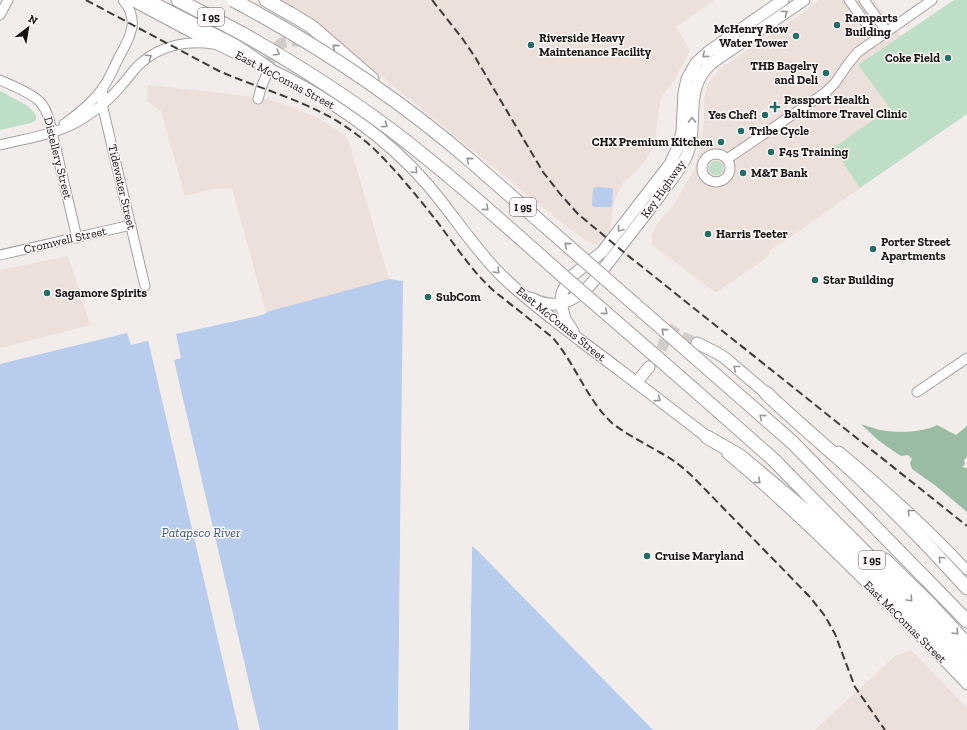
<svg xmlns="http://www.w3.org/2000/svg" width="967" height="730" font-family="'Zilla Slab',serif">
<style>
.built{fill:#eddfda}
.green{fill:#bfdec6}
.forest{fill:#99bca2}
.water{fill:#b8cdee}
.pier{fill:#f2edeb}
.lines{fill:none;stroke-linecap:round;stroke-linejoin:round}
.major-tunnel{stroke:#d1cdcb;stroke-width:11;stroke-dasharray:11 5.5;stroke-linecap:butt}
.minor-casing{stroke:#a5a09f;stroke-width:11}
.major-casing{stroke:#a5a09f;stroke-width:13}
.highway-casing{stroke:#a5a09f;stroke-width:15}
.minor{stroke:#fff;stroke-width:9}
.major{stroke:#fff;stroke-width:11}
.highway{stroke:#fff;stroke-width:13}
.rail{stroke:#3d3c3a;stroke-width:2;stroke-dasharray:8 4;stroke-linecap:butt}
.highway-bridge-casing{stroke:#a5a09f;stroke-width:15;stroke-linecap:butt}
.highway-bridge{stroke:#fff;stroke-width:13}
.oneway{stroke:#969695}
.poi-dot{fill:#236d69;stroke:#fffaf9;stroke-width:1.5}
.labels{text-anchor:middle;stroke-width:3;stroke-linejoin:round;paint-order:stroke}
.shield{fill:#fffaf9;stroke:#5c5a59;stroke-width:1}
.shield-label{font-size:11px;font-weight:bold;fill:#161514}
.poi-label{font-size:12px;font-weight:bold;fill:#161514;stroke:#fffaf9;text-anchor:start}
.street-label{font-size:12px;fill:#161514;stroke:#fffaf9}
.water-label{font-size:13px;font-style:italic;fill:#395582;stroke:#fffaf9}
</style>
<rect width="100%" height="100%" fill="#f2edeb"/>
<path class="built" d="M278,0H714L676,27L690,51L674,81L662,96L659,108L655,141L650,153L644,163L623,183L614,201L610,230L598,243L595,245L584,239L571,230L312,20Z
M819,0H874L901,36L858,65L890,108L833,148L860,188L789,238L770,250L769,255L762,261L718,291L715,292L712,290L655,247L652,244L651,236L657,224L675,203L696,166L700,149L704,122V99L708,84L720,69L764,38L793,20Z
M148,85L214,92L268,99L286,105L311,115L322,120L342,134L348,139L389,279L266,312L232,188L214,189L185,196L161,111L147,101Z
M68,256L90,325L0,348V270Z
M911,650L967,708V730H815L895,656Z"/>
<path class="green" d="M954,0H967V114L860,188L833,148L890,108L858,65Z
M0,91L28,106L33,111L36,116V120L31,123L0,130Z
M709 168a7 7 0 1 1 14 0a7 7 0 1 1-14 0Z"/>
<path class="forest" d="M861,424C867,426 873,428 880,430C896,433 922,433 937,425L956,435L967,426V457L964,460L965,464L962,467L967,468V512L936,486L912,469L910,463L912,459L908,455L901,456L892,450L878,440Z"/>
<path class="water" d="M596,187L611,188L613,190L612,206L610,207H594L592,205L593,190L594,188Z
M389,279L403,281L398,730H0V364L127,333L131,345L176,334L258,316L267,313L266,312Z
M472,546L478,551L653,730H469Z"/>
<path class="pier" d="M176,334L181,358L174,360L260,730H239L148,340Z
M401,473L403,475L400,730H398Z
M471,545L472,546L469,730H467Z"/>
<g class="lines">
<path class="major-tunnel" d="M270,62C278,38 285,41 307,41
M668,328L680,336L697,343
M652,363C662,351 667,342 664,326"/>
<g class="minor-casing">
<path id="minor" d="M849,0L877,39
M864,0L887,32
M0,15L8,0
M0,80C11,85 32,93 40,102C45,107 47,113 49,119L77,238
M103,87L102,100V104L145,286
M258,99L261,88L269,69
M64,124C78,114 92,103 102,89C109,80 113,69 118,59C129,39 141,21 123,0
M0,145C28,138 60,134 84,118C98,109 111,98 121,86C128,78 134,69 141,63C161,45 188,40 213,44
M702 168a14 14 0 1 1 28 0a14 14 0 1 1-28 0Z
M727,159L826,92L835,83L848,64L858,52L932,0
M0,255L131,225
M917,392L967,358
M839,451C884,488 927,527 967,570
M727,454C806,520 877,594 950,667L967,685"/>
</g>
<g class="major-casing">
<path id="major" d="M132,0L192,32L240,55
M261,65C323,94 382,132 427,184C453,214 474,249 503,277C527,300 554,320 580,340C622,372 665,404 707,437
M531,298C548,307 561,306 577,296C590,289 602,270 612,258C627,238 643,218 658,198C668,184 680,171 687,155C698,128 685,95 705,70C713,60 728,52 738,45C760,30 782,15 804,0
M573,331L565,319L561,304L562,293L567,283L573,275L602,252L670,164L678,147L682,132L684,93L687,79L696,63L708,52L783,0
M697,343L717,353L725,358L766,393
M636,383L649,367"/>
</g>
<g class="highway-casing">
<path id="highway" d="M146,0L237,47L269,69
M178,0L243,34
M266,0L296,17L312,27L372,79
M766,393C796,422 828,448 859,477C896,512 932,549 967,588
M707,437L740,456L807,512L846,550L967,673
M792,442L967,621
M775,461C817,505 861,547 903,591C925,614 946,637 967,661
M885,560L930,604L967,644"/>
</g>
<use href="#minor" class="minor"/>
<use href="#major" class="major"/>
<use href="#highway" class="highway"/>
<path class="rail" d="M86,0L219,71C265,91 316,103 356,134C372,145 385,160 398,174C415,194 432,214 447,235C462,255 476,275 494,291L552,337C575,363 587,400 612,423C627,435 643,442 659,452C673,459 685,469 696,480L810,597L825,616L835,634L855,687L885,730
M432,0L462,38L475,57L543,172L561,195L578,214L626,254L967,526"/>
<g class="highway-bridge-casing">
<path id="highway-bridge" d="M233,0C318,45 399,99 472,162L792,442
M243,34C308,71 370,111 428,159C474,196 518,236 563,276C634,337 705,399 775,461"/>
</g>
<use href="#highway-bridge" class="highway-bridge"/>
</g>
<defs><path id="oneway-chevron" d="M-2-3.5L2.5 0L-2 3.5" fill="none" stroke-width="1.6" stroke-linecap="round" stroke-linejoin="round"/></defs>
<g class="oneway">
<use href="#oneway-chevron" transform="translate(785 13) rotate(-34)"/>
<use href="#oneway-chevron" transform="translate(335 47) rotate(-139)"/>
<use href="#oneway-chevron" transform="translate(277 53) rotate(30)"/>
<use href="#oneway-chevron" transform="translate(705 55) rotate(139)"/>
<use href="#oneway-chevron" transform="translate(149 57) rotate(-34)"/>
<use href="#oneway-chevron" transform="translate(692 120) rotate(-89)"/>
<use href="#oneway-chevron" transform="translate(385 125) rotate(36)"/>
<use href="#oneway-chevron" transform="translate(469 160) rotate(-139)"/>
<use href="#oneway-chevron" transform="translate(415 171) rotate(46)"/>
<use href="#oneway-chevron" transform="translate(486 208) rotate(41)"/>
<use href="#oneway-chevron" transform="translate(620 229) rotate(128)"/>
<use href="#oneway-chevron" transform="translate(567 245) rotate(-139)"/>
<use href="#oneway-chevron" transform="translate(497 271) rotate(45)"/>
<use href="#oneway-chevron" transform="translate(605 312) rotate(41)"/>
<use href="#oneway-chevron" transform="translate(664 331) rotate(-139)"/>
<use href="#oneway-chevron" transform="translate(736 368) rotate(-141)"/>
<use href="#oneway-chevron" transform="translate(658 399) rotate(37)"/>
<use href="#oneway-chevron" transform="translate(762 417) rotate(-139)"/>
<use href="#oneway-chevron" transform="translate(758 481) rotate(41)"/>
<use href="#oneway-chevron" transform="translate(910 512) rotate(-137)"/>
<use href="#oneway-chevron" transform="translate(941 559) rotate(-133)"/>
<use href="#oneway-chevron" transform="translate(910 599) rotate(47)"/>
<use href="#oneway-chevron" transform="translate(956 632) rotate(47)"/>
</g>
<g class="poi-dot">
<circle cx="837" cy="25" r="4"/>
<circle cx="796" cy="36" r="4"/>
<circle cx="531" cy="45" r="4"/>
<circle cx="948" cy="58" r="4"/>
<circle cx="826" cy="73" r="4"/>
<path d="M773 101h4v4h4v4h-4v4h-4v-4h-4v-4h4z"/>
<circle cx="765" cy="115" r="4"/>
<circle cx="741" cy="131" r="4"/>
<circle cx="721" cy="142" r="4"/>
<circle cx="771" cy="152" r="4"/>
<circle cx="743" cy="173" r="4"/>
<circle cx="708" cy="234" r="4"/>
<circle cx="873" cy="249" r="4"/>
<circle cx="815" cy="280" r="4"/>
<circle cx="47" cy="293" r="4"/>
<circle cx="428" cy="297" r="4"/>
<circle cx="647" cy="556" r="4"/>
</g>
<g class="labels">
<g class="shield">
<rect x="198" y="8" width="26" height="18" rx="3"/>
<rect x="510" y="198" width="26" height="18" rx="3"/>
<rect x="859" y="551" width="26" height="18" rx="3"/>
</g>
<g class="shield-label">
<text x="211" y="21">I 95</text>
<text x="523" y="211">I 95</text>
<text x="872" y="564">I 95</text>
</g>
<g class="poi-label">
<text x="845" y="22">Ramparts<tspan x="845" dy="14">Building</tspan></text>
<text x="788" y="33" text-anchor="end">McHenry Row<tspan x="788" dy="14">Water Tower</tspan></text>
<text x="539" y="42">Riverside Heavy<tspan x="539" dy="14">Maintenance Facility</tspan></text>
<text x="940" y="62" text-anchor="end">Coke Field</text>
<text x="818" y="70" text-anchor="end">THB Bagelry<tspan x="818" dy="14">and Deli</tspan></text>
<text x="784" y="104">Passport Health<tspan x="784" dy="14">Baltimore Travel Clinic</tspan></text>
<text x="757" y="119" text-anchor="end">Yes Chef!</text>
<text x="749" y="135">Tribe Cycle</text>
<text x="713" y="146" text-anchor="end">CHX Premium Kitchen</text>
<text x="779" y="156">F45 Training</text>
<text x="751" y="177">M&amp;T Bank</text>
<text x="716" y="238">Harris Teeter</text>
<text x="881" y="246">Porter Street<tspan x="881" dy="14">Apartments</tspan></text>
<text x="823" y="284">Star Building</text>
<text x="55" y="297">Sagamore Spirits</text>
<text x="436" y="301">SubCom</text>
<text x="655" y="560">Cruise Maryland</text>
</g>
<g class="street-label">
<text transform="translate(285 80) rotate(28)" y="4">East McComas Street</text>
<text transform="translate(58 158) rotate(76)" y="4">Distellery Street</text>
<text transform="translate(122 187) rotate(77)" y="4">Tidewater Street</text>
<text transform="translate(663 189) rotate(-55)" y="4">Key Highway</text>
<text transform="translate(65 240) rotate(-13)" y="4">Cromwell Street</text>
<text transform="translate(561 324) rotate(39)" y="4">East McComas Street</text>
<text transform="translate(905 622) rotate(45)" y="4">East McComas Street</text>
</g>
<g class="water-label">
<text x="201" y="537">Patapsco River</text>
</g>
</g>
<g transform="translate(28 28) rotate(31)" stroke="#fffaf9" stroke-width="3" paint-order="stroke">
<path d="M0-3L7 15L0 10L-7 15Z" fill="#161514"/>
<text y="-6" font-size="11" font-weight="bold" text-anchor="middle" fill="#161514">N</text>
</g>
</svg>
